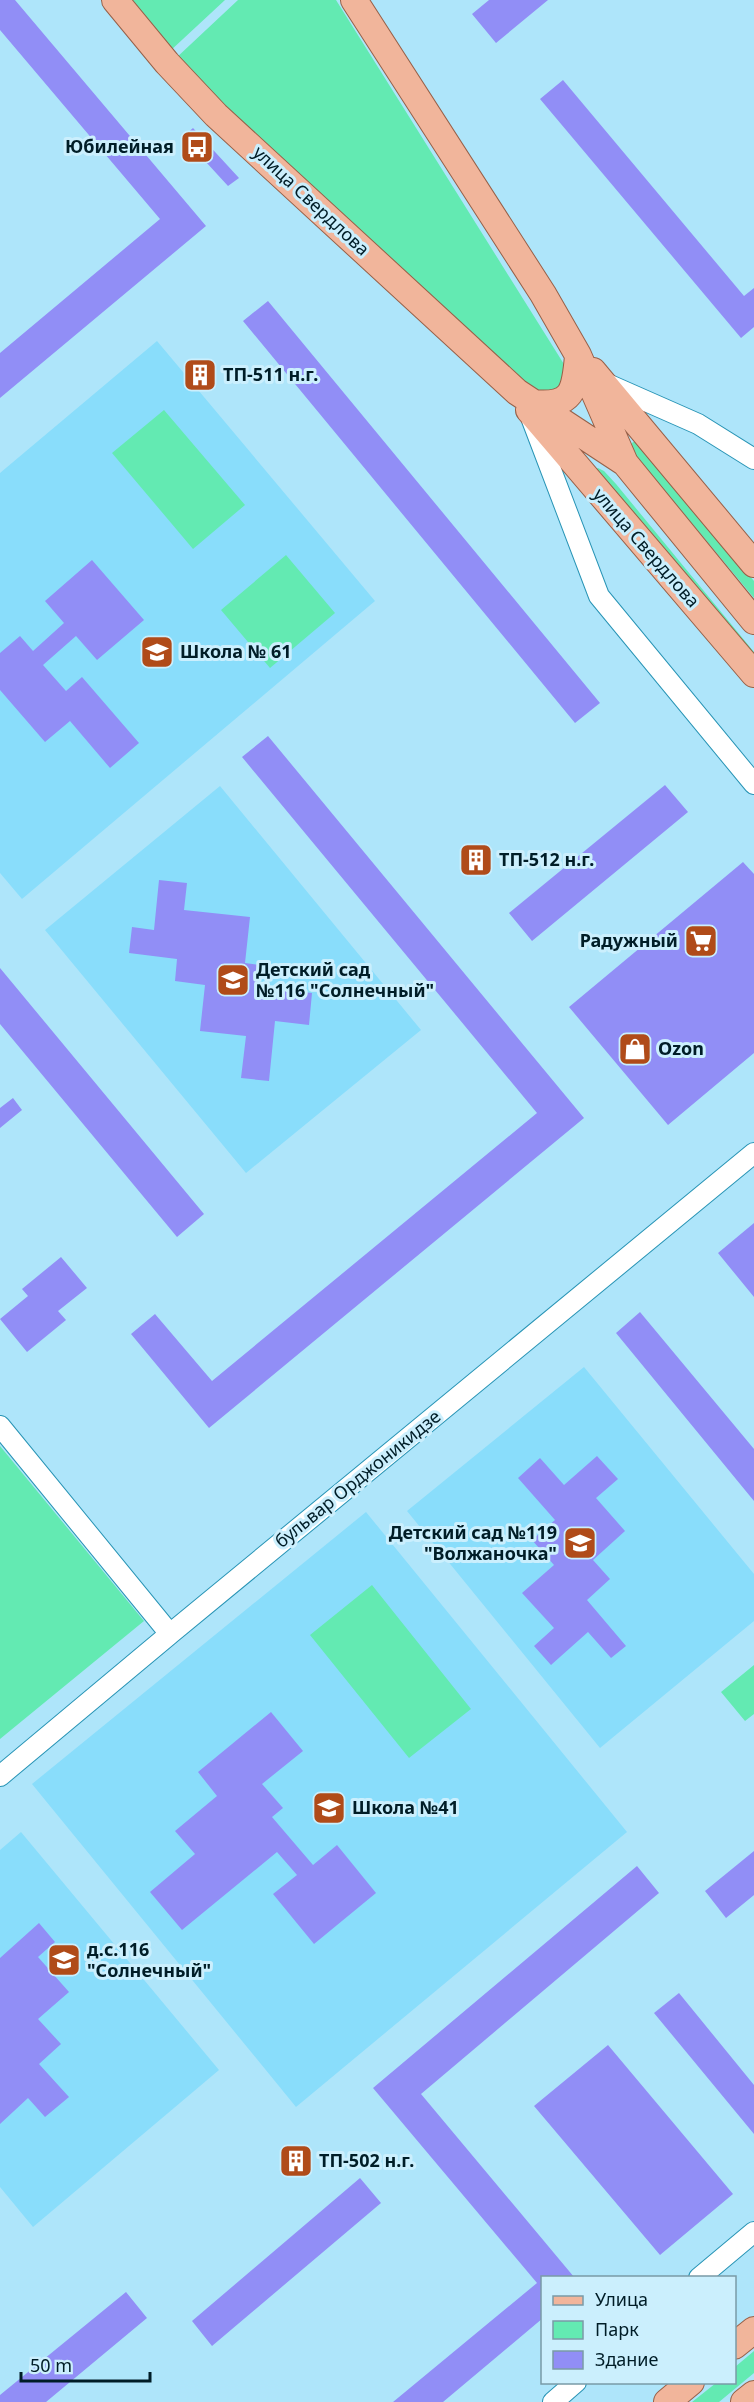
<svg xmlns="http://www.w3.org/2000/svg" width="754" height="2402" font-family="'Noto Sans',sans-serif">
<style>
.built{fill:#89ddfb}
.green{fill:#63eab2}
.building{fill:#918ef6}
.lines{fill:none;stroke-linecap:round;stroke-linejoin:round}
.minor-casing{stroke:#2894b5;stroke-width:22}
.major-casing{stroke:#976048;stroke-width:28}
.minor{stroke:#fff;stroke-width:20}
.major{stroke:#f1b59b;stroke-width:26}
.labels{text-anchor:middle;stroke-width:6;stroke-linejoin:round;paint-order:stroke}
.poi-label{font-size:18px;font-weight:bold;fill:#001d27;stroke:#cbeffd;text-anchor:start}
.street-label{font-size:18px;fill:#001d27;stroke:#cbeffd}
</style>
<rect width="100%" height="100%" fill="#aee5fa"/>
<path class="built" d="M157,341L375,601L22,899L0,873V473Z
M220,786L421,1030L246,1173L45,930Z
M584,1367L754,1574V1621L600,1748L407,1511Z
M366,1512L627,1832L296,2107L32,1784Z
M21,1832L219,2070L33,2227L0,2187V1850Z"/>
<path class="green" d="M125,0H225L169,52Z
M238,0H336L567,369V387L536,396L175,59Z
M164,410L245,505L193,549L112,453Z
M633,442H637L754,581V598L631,450L630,446Z
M598,468L604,471L616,484L754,652V669L595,470Z
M286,555L335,613L270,668L221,610Z
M0,1446L144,1621L0,1739Z
M372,1585L471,1709L409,1758L310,1635Z
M754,1665V1714L745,1721L721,1692Z
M754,2351V2373L719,2402H692L716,2383L734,2382L735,2367Z"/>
<path class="building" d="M0,0H15L206,226L0,398V353L160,219L0,30Z
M489,0H548L496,43L472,14Z
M563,80L744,296L754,288V327L741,338L540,99Z
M193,128L239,178L228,186L183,137Z
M268,301L600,703L575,723L243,321Z
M198,361L214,379L202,389L187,371Z
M92,560L144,620L97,660L76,636L43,665L66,691L82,677L139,743L110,768L70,721L45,742L0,690V653L20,636L33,651L64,623L45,601Z
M268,736L584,1118L209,1428L131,1334L155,1314L212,1381L537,1113L242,757Z
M665,785L688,812L532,941L509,913Z
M475,846L490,863L478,874L462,857Z
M743,862L754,874V1053L668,1125L569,1007Z
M159,880L187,883L184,910L250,917L245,963L260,965L258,987L312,993L309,1025L275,1021L269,1081L241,1078L246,1036L200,1031L205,985L175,981L177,959L129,953L132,927L154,930Z
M0,968L204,1214L177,1237L0,1024Z
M13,1098L22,1110L0,1128V1108Z
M754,1223V1297L718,1253Z
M61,1257L87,1288L58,1311L66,1320L27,1352L0,1319L28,1296L22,1289Z
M640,1312L754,1449V1501L616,1333Z
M597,1456L618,1479L596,1498L625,1531L593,1560L610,1579L587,1600L626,1646L611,1658L588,1632L551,1665L534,1646L554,1628L522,1593L554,1565L532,1540L555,1520L518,1478L540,1458L564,1485Z
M271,1712L303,1751L262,1784L283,1808L272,1817L313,1865L337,1845L376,1893L314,1944L273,1894L297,1875L277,1852L182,1930L150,1892L195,1854L175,1831L217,1796L198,1772Z
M754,1851V1895L726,1918L705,1891Z
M637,1866L659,1893L421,2094L574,2277H543V2318L443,2402H393L537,2283L373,2088Z
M39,1923L55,1942L38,1957L69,1992L38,2019L61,2044L39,2064L69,2097L45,2117L28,2098L0,2124V1958Z
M679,1993L754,2085V2134L654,2013Z
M608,2045L733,2194L660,2255L534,2106Z
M294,2146L310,2165L297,2175L282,2156Z
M360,2178L381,2203L212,2346L192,2321Z
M126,2292L147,2318L46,2402H0V2395Z"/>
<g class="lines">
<g class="minor-casing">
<path id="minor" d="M605,383L698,424L754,459
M532,420L599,596L754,784
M0,1426L170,1634L754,1153
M0,1776L170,1634
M699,2278L754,2232
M553,2402L576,2382"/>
</g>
<g class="major-casing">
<path id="major" d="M115,0L167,63L216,115L517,392L625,463
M354,0L543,294L578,355L625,463L754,621
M593,371L754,564
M532,403C573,407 575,391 578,356
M529,410L754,674
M734,2346L754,2330
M667,2402L691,2382
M744,2402L754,2394"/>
</g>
<use href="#minor" class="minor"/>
<use href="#major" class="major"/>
</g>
<defs>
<g id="bus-square" transform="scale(1.725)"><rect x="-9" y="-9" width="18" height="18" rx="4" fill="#b04b19" stroke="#cbeffd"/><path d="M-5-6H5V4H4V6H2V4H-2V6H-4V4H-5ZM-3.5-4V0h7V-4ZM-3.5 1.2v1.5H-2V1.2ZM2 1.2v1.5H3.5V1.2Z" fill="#fff"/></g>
<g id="building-square" transform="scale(1.725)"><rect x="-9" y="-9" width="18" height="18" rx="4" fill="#b04b19" stroke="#cbeffd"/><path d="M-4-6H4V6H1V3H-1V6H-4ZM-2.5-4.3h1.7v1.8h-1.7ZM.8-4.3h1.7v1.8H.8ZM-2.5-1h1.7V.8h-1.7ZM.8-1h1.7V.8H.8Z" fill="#fff"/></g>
<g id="school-square" transform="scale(1.725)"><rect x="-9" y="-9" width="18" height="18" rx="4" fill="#b04b19" stroke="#cbeffd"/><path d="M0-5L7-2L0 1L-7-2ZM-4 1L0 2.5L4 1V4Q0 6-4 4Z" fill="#fff"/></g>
<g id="supermarket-square" transform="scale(1.725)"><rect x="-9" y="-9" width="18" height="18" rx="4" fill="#b04b19" stroke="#cbeffd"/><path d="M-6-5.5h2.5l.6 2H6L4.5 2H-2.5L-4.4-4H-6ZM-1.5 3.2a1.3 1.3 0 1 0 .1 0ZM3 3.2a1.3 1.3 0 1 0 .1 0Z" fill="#fff"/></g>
<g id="shop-square" transform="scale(1.725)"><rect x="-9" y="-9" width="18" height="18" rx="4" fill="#b04b19" stroke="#cbeffd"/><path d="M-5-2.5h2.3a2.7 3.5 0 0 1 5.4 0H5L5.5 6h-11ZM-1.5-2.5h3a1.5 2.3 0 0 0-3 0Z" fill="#fff"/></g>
</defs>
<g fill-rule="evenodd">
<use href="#bus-square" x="197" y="147"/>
<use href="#building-square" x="200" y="375"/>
<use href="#school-square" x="157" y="652"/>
<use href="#building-square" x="476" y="860"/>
<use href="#supermarket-square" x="701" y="941"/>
<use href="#school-square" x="233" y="980"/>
<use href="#shop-square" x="635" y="1049"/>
<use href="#school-square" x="580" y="1543"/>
<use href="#school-square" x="329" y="1808"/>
<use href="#school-square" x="64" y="1960"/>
<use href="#building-square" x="296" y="2161"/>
</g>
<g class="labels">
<g class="poi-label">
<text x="174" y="153" text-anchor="end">Юбилейная</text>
<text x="223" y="381">ТП-511 н.г.</text>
<text x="180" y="658">Школа № 61</text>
<text x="499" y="866">ТП-512 н.г.</text>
<text x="678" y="947" text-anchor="end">Радужный</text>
<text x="256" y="976">Детский сад<tspan x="256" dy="21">№116 "Солнечный"</tspan></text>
<text x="658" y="1055">Ozon</text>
<text x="557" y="1539" text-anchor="end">Детский сад №119<tspan x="557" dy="21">"Волжаночка"</tspan></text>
<text x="352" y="1814">Школа №41</text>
<text x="87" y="1956">д.с.116<tspan x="87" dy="21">"Солнечный"</tspan></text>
<text x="319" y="2167">ТП-502 н.г.</text>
</g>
<g class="street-label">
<text transform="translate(311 201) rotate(43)" y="6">улица Свердлова</text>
<text transform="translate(646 548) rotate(49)" y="6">улица Свердлова</text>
<text transform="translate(358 1479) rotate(-39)" y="6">бульвар Орджоникидзе</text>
</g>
</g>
<rect x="541" y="2276" width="195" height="108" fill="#cbeffd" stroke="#7a9ba7" stroke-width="1.5"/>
<rect x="553" y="2296" width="30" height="9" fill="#f1b59b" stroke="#7a9ba7" stroke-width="1.5"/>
<text x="595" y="2306" font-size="18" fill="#001d27">Улица</text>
<rect x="553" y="2321" width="30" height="18" fill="#63eab2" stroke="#7a9ba7" stroke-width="1.5"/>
<text x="595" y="2336" font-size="18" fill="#001d27">Парк</text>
<rect x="553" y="2351" width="30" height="18" fill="#918ef6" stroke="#7a9ba7" stroke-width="1.5"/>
<text x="595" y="2366" font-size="18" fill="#001d27">Здание</text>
<path d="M21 2372v9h129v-9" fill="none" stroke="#001d27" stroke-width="3"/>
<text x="30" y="2372" font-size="18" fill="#001d27" stroke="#cbeffd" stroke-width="4.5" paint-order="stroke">50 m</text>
</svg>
